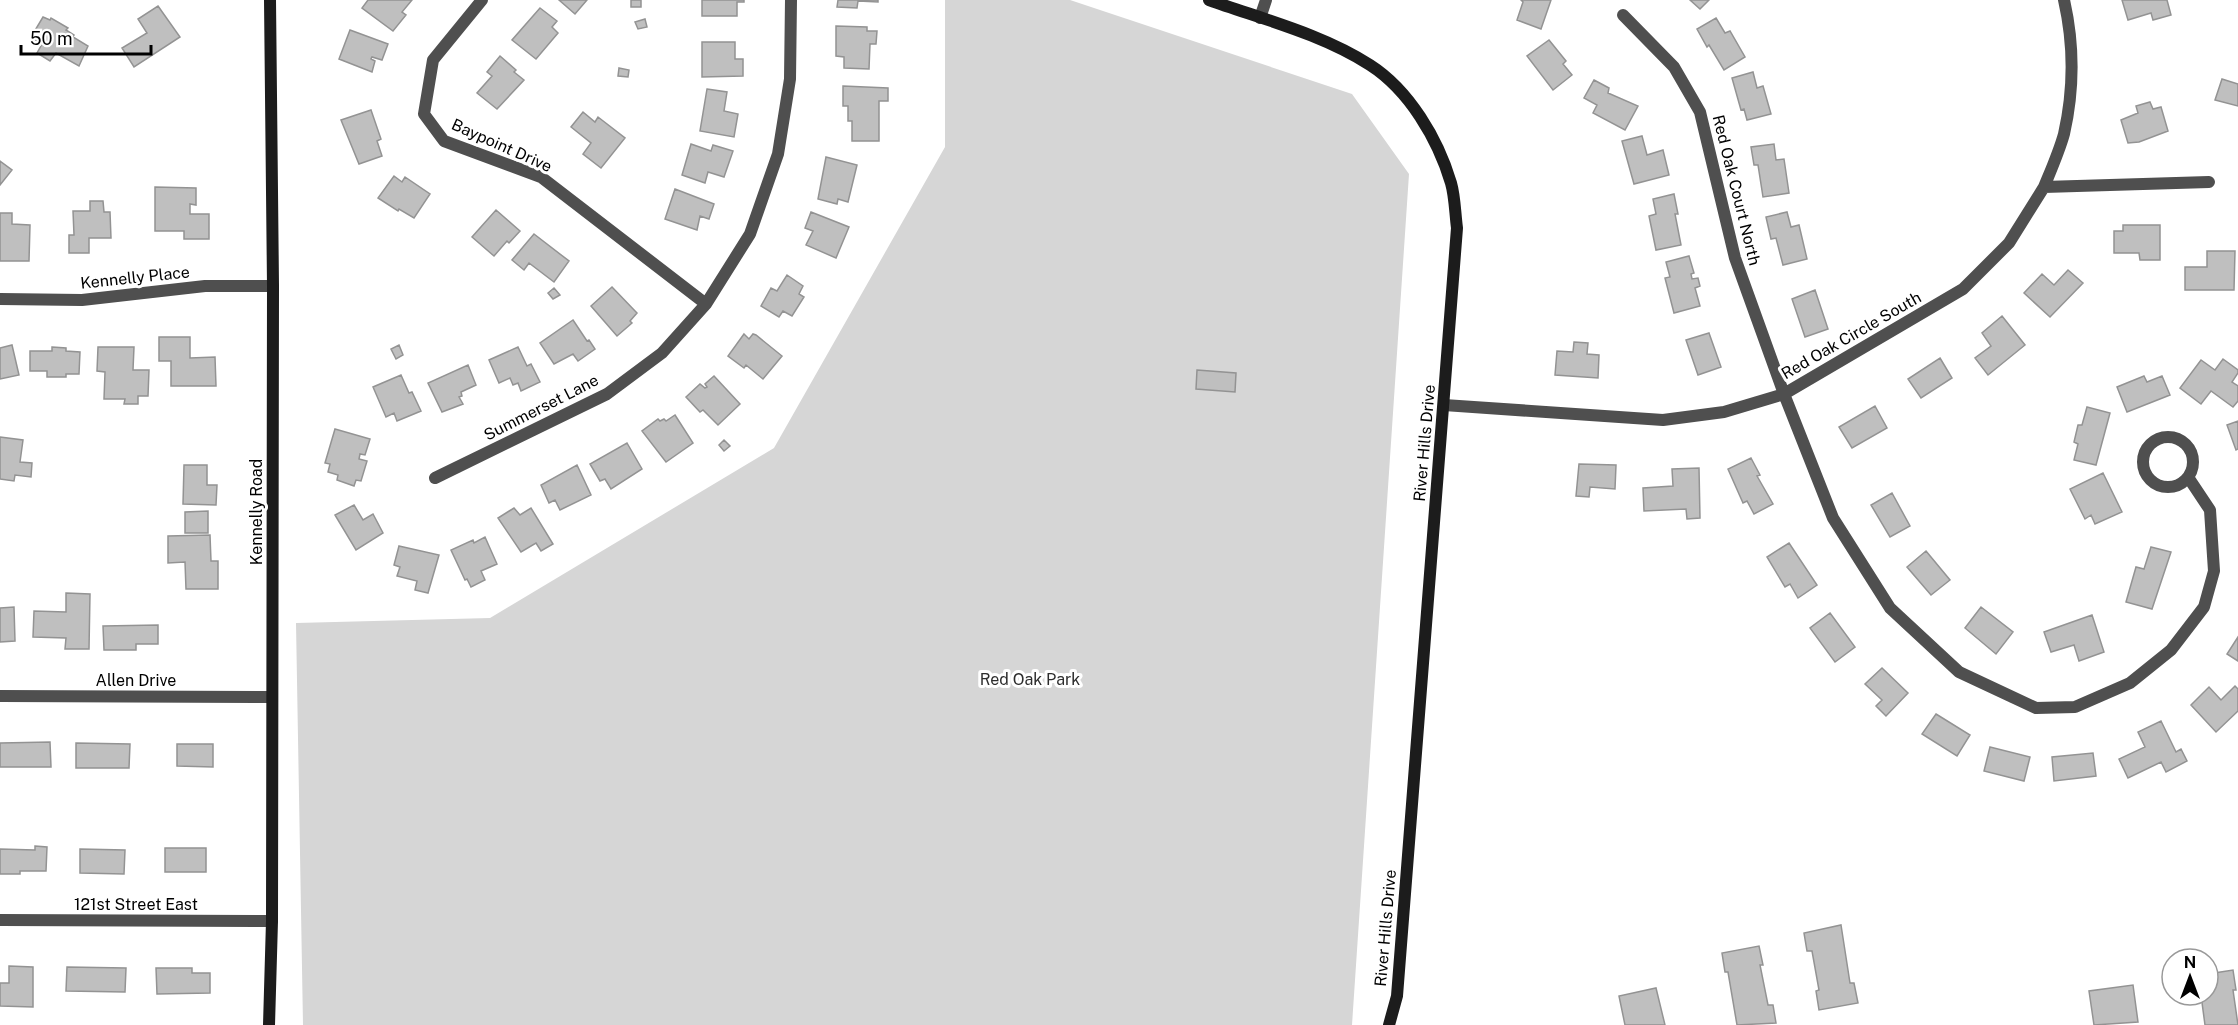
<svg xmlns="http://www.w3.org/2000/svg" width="2238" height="1025" font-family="'Public Sans',sans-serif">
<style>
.green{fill:#d6d6d6}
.building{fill:#bfbfbf;stroke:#939393;stroke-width:1.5}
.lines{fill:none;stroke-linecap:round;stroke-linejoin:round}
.street{stroke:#4f4f4f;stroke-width:12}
.secondary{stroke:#1c1c1c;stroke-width:12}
.labels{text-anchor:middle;stroke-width:6;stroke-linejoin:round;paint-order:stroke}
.street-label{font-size:16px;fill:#000;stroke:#fff}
.park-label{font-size:16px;fill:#2d2d2d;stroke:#fff}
</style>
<rect width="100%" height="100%" fill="#fff"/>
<path class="green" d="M945,0H1070L1352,94L1409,174L1352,1025H303L296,623L490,618L774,448L945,147Z"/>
<path class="building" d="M368,0H412L402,12L406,15L393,31L362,8Z
M559,0H587L575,14Z
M631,0H641V7H631Z
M702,0H744V2H737V16H702Z
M838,0H878V2L858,1L857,8L837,7Z
M1521,0H1551L1541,29L1517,20L1523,2Z
M1690,0H1709L1700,9Z
M2122,0H2167L2171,15L2153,20L2151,13L2128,20Z
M158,6L180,37L134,67L122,48L147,33L138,19Z
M540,8L557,21L552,27L558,33L536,59L512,40Z
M43,17L50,20L51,18L68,28L66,30L74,35L73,37L88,46L79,66L56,53L50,61L37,53L42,44L31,37Z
M1716,18L1725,33L1730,31L1745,57L1724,70L1709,45L1707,47L1697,29Z
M645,19L647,27L638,29L635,22Z
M836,26L867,27V31H877L876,44H870L869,69L844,68V57L836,56Z
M350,30L388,44L382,60L372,57L371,59L375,61L372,72L339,59Z
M1549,40L1566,61L1563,64L1572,75L1553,90L1527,56Z
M702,42H735V59H743V76L702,77Z
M500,56L516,70L514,72L524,80L497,109L477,93L492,76L487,72Z
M619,68L629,70L628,77L618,76Z
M1753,72L1757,88L1763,86L1771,114L1747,120L1744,109L1741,110L1732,78Z
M2222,79L2238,84V106L2215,100Z
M1594,80L1609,88L1608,93L1638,106L1625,130L1593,113L1597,105L1584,98Z
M843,86L888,88V101H879V141H852V121H848V106H843Z
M707,89L727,92L724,111L738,114L734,137L700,131Z
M2150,102L2153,109L2161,107L2168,131L2139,142L2128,143L2121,120L2138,113L2136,106Z
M371,110L381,139L377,141L382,156L359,164L341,120Z
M583,112L595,122L598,117L625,138L601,168L583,154L591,143L571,127Z
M1642,136L1647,155L1663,150L1669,175L1634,184L1622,141Z
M691,144L711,151L713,145L733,151L724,177L708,172L705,183L682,175Z
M1774,144L1776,160L1784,159L1789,193L1763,197L1758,165H1754L1751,147Z
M826,157L857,165L848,202L838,199L837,204L818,199Z
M0,161L12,170L0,185Z
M394,176L402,182L405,177L430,194L414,218L399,209L398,211L378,198Z
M155,187L196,188V205L190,204V214H209V239H184V231H155Z
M675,189L714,204L709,219L700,216L697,230L665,219Z
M1674,194L1678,214H1675L1681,245L1656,250L1649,216L1656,214L1653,199Z
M90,201H103L104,212H110L111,238H89V253H69V235H74L73,211H90Z
M496,210L520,231L509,243L507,241L494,256L472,237Z
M811,212L849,227L836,258L806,245L813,231L805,228Z
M1787,212L1791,227L1799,225L1807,259L1783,265L1776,238L1771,239L1766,217Z
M0,213H12V224L30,225L29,261H0Z
M2123,225H2160V260H2140L2139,253H2114V231H2123Z
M534,234L569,261L554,282L529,263L524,270L512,260Z
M2207,251H2235L2234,290H2185V267H2207Z
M1689,256L1694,273L1691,274L1692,279L1698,278L1700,286L1695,288L1700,306L1674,313L1665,278L1670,277L1666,262Z
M2068,270L2083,283L2050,317L2024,293L2042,274L2054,285Z
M787,275L803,286L799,294L804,297L792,316L783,311L779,317L761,306L771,288L777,291Z
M612,287L637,313L630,321L632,323L617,336L591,306Z
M554,288L560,295L553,299L548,293Z
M1815,290L1828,329L1805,337L1792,299Z
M2002,316L2025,345L1988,375L1975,358L1991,346L1982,333Z
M573,320L587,341L589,340L595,349L578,361L573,354L554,364L540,343Z
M1709,333L1721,367L1698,375L1686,340Z
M744,334L749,339L753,334L756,335L782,356L763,379L746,365L744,368L728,356Z
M159,337H190V358L215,357L216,386H171V361H159Z
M1574,342L1588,343L1587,354L1599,355L1598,378L1555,375L1557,351L1573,352Z
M12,345L19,375L0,379V348Z
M399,345L403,355L396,359L391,349Z
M52,347L66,348V351L80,352L79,374H66V377H47V371H30V351H52Z
M98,347H134L133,370H149L148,396H138V404H124L125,399H104L105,372L97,371Z
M518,347L527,366L531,364L540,382L521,391L518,383L513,385L510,378L499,383L489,360Z
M1940,358L1952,378L1921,398L1908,379Z
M2223,359L2238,370V373L2232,382L2238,386V401L2233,407L2211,391L2201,404L2180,388L2201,360L2215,370Z
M468,365L476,385L461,392L462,396L459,397L463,404L442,412L428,383Z
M1197,370L1236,373L1235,392L1196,389Z
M401,375L409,393L412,392L421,411L397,421L394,413L386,417L373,387Z
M714,376L740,404L718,425L703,410L700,412L686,397L700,384L705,388L707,387L705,384Z
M2144,376L2147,382L2162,376L2170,395L2127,412L2117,387Z
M1875,406L1887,428L1852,448L1839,427Z
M2087,407L2110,413L2096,465L2074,460L2078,444L2074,442L2078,425H2082Z
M675,415L693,443L666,462L642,431L658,419L660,421L664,419L666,421Z
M2238,421V449L2236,450L2227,425Z
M335,429L370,439L365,455L360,454L359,459L367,461L361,481L356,480L354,486L337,480L338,475L328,472L330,464L325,463Z
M0,437L23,440L20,462L32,463L31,477L15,475L14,481L0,479Z
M724,440L730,446L724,451L719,445Z
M627,443L642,469L611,489L605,479L600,481L590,464Z
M1751,458L1760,475L1757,476L1773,504L1754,514L1747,501L1743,503L1728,469Z
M1579,464L1616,465L1615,489L1590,487L1589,497L1576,496Z
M184,465H207V485H217L216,505L183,504Z
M577,465L591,495L560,510L555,500L549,503L541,485Z
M1699,468L1700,518L1687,519L1686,509L1644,511L1643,488L1673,486L1672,469Z
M2103,473L2122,512L2095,524L2091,515L2085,519L2070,489Z
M1892,493L1910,526L1890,537L1871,505Z
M354,505L363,520L373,514L383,533L356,550L335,515Z
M514,508L520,515L531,508L553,544L541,551L536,543L521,552L498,518Z
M208,511V533H185V512Z
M210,535L211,561H218V589H186L185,562L168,563V536Z
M485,537L497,564L481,571L485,580L471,587L467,579L465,580L451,550L473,540L474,543Z
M1789,543L1817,585L1798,598L1790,584L1785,587L1767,557Z
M399,546L439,555L428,593L415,590L417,581L397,576L400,567L394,565Z
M2151,547L2171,552L2152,609L2126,602L2136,567L2144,569Z
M1926,551L1950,580L1931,595L1907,567Z
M66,593L90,594L89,649H65L66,638L33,637L34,611L66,612Z
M14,607L15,641L0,642V608Z
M1981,607L2013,632L1996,654L1965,628Z
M1830,613L1855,647L1835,662L1810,628Z
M2092,615L2104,652L2079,661L2074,645L2051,652L2044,632Z
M158,625V644H136V650H104L103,626Z
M2238,637V661L2227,654Z
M1882,668L1908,693L1886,716L1876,706L1882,700L1865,684Z
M2235,686L2238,689V711L2216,732L2191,705L2209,687L2221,700Z
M1936,714L1970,735L1957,756L1922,734Z
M2161,721L2176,752L2181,749L2187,761L2166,772L2161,762L2128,778L2119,759L2145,747L2138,732Z
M50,742L51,767H0V743Z
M76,743L130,744L129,768H76Z
M177,744H213V767L177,766Z
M1990,747L2030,757L2024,781L1984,771Z
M2093,753L2096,776L2054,781L2052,757Z
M35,846L47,847L46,871H20V874H0V849L35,850Z
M165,848H206V872H165Z
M80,849L125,850L124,874L80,873Z
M1841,925L1850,983H1854L1858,1003L1819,1010L1816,991L1819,990L1812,951H1807L1804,933Z
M1759,946L1763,965H1760L1768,1005H1773L1776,1023L1737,1025L1728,972H1725L1722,953Z
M9,966L33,967V1007L0,1006V983H9Z
M67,967L126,968L125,992L66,991Z
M156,968H192V973H210V993L157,994Z
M2233,970L2236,990H2233L2238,1025H2205L2201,995H2208V974Z
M2133,985L2138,1022L2094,1025L2089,991Z
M1656,988L1665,1025H1625L1619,996Z"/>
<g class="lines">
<path class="street" d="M482,0L433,60L424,114L444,141L541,177L706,304
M1623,15L1674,67L1700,112L1735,258L1784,394L1833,518L1890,608L1959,672L2036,708L2075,707L2130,683L2171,650L2204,607L2214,571L2210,510L2188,477
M1260,18L1266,0
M2044,187C2051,170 2059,152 2064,134C2074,90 2074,44 2064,0
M0,299L82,300L205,286H273
M1444,405L1663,420L1724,412L1784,394L1963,289L2009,243L2044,187L2209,182
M2143 462a25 25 0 1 1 50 0a25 25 0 1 1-50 0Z
M435,478L607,394L662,353L706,304L750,234L778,154L790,79L791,0
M0,696L272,697
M0,920L272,921"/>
<path class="secondary" d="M1209,0C1262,19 1322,34 1370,65C1409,90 1438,139 1451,183C1455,197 1455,213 1457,228L1397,996L1389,1025
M269,1025L272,921L273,286L270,0"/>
</g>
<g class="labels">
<g class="street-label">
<text transform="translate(502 145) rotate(24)" y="6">Baypoint Drive</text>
<text transform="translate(1737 190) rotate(76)" y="6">Red Oak Court North</text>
<text transform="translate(135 277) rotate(-6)" y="6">Kennelly Place</text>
<text transform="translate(1851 335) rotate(-30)" y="6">Red Oak Circle South</text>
<text transform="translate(541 407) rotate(-27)" y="6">Summerset Lane</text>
<text transform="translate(1424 443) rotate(-85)" y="6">River Hills Drive</text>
<text transform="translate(256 512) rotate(-90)" y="6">Kennelly Road</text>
<text x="136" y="686">Allen Drive</text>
<text x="136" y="910">121st Street East</text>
<text transform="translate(1385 928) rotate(-85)" y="6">River Hills Drive</text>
</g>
<g class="park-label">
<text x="1030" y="685">Red Oak Park</text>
</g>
</g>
<g transform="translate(2190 977)"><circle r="28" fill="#ffffff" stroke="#999999" stroke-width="1.5"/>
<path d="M0-4.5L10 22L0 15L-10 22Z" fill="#000000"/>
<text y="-9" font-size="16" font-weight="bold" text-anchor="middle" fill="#000000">N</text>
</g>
<path d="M21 45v9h130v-9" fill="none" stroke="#000000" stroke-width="3"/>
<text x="30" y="45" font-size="18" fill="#000000" stroke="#ffffff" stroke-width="4.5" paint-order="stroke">50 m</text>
</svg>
